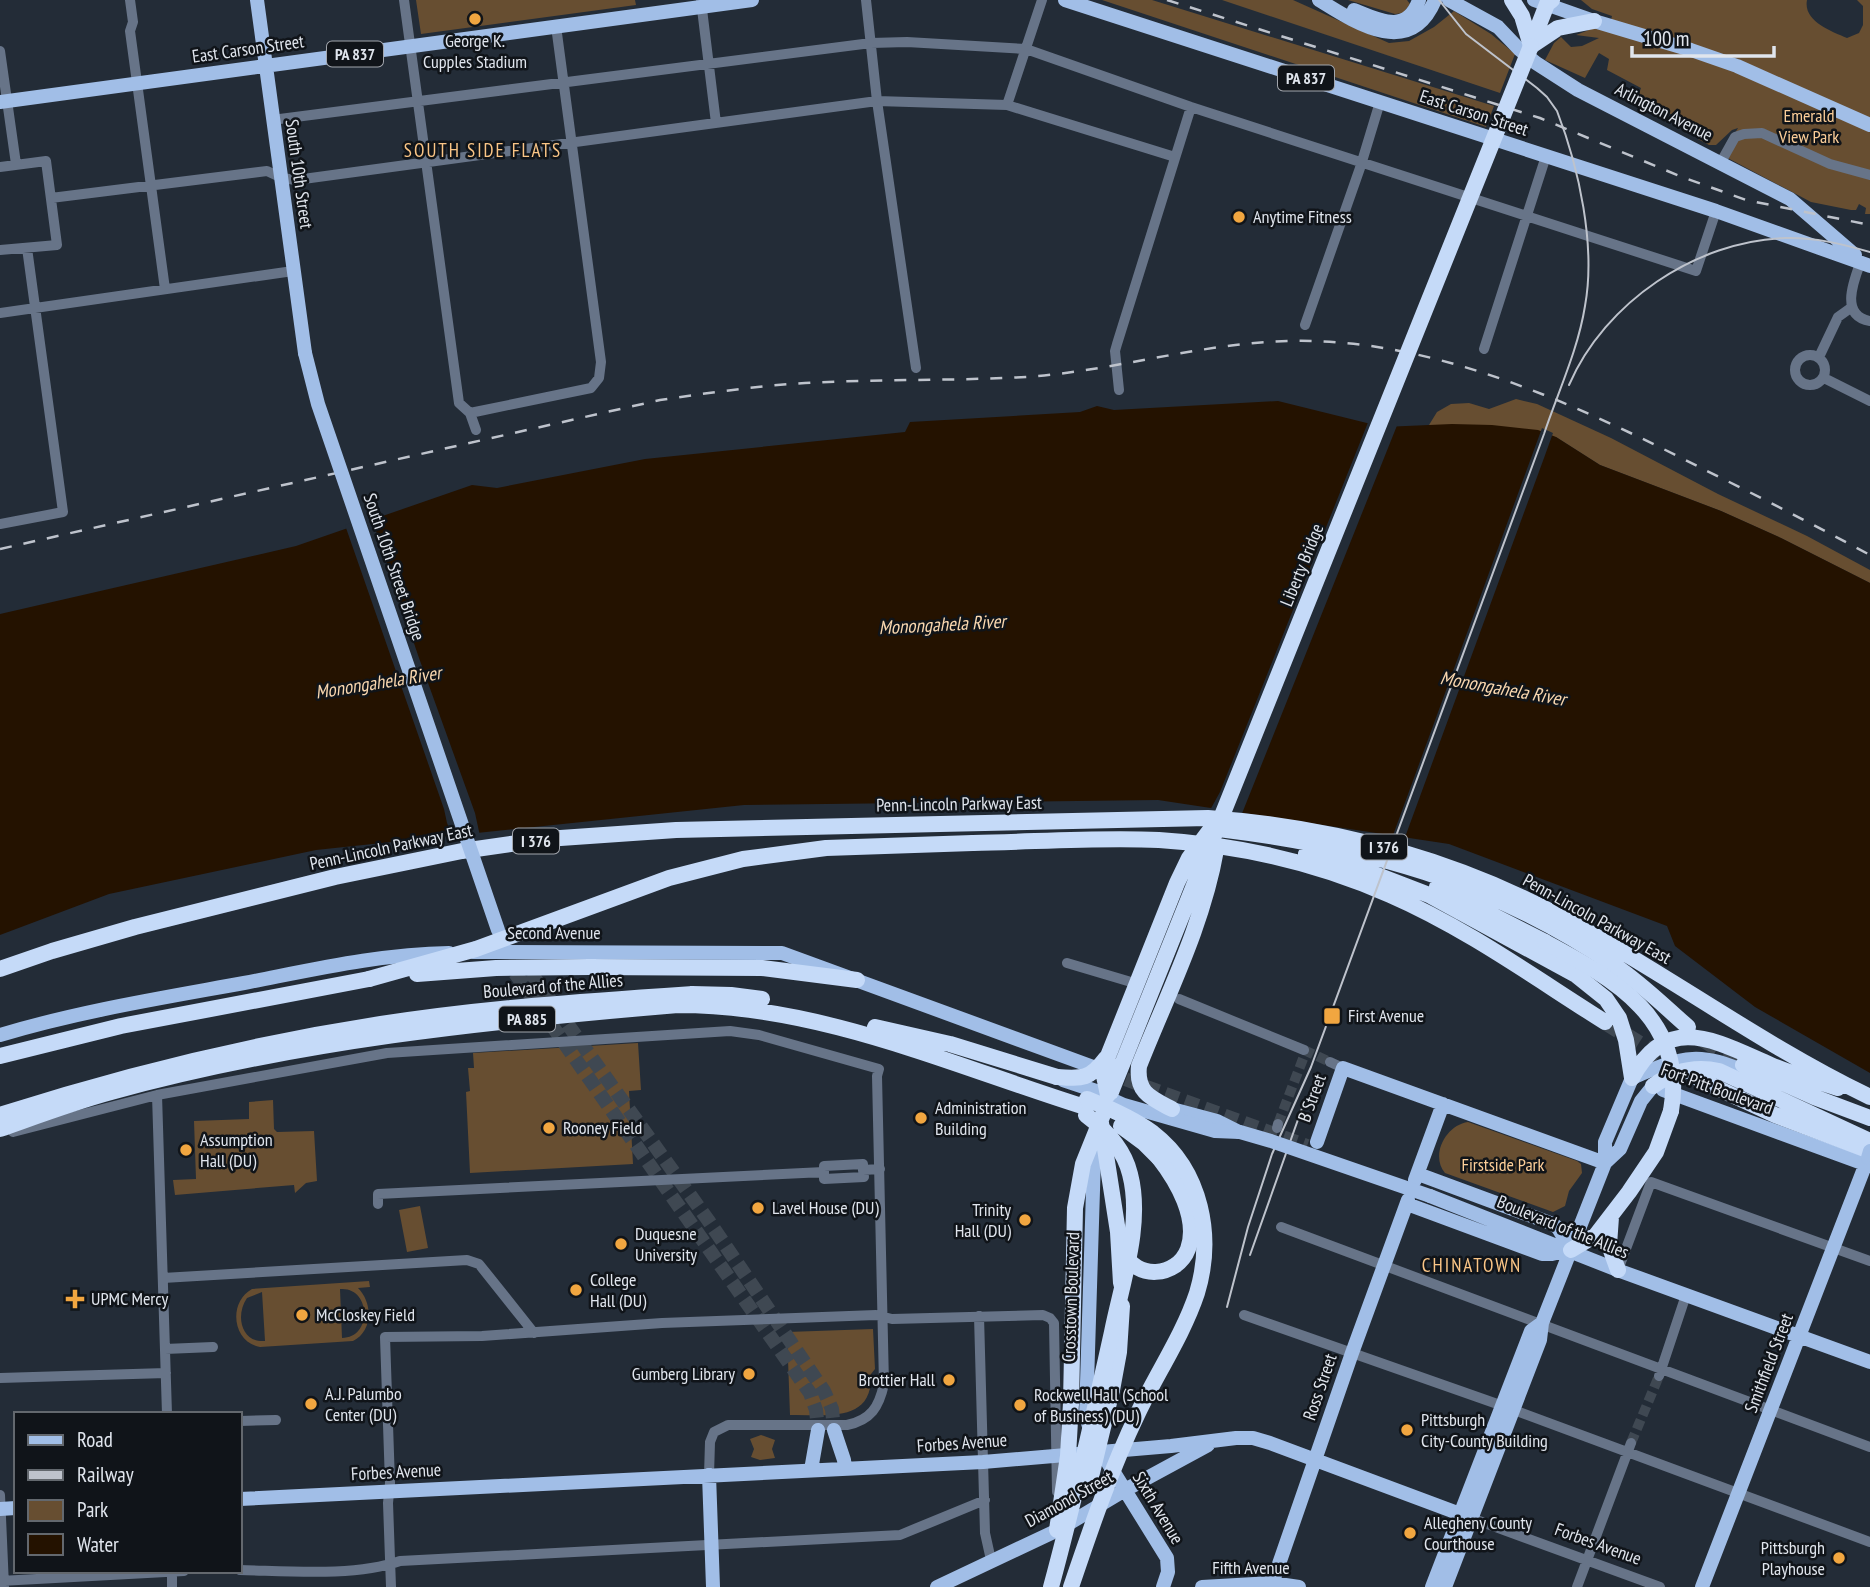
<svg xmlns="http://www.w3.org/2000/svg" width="1870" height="1587" font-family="'PT Sans Narrow',sans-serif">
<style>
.green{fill:#674e31;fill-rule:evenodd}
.water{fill:#241200}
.pier{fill:#232c37}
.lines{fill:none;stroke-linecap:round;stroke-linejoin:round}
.minor-tunnel{stroke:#3f4852;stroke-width:10;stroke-dasharray:10 5;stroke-linecap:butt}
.major-tunnel{stroke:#3f4852;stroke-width:14;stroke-dasharray:14 7;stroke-linecap:butt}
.highway-tunnel{stroke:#3f4852;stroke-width:16;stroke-dasharray:16 8;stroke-linecap:butt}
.minor{stroke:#677488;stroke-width:10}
.major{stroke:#a1bee7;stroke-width:14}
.highway{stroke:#c5daf8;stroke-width:16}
.tram{stroke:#bec3cc;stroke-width:2}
.rail{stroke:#bec3cc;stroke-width:2.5;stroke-dasharray:12 12;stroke-linecap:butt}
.major-bridge{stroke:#a1bee7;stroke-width:14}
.highway-bridge{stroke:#c5daf8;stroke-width:16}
.poi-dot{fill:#f1a640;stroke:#101419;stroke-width:2.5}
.labels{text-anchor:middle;stroke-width:5;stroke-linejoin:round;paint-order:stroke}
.shield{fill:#101419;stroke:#a2a6ad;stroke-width:2}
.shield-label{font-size:16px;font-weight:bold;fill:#e0e5ed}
.poi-label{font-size:18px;fill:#e0e5ed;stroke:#101419;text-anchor:start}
.street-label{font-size:18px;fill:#e0e5ed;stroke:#101419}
.park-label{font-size:18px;fill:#fcce99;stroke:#101419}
.neighbourhood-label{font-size:19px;letter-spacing:2px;fill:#fac586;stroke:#101419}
.water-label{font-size:19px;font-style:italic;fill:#f9d7af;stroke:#101419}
</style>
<rect width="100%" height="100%" fill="#232c37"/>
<path class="green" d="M416,0H635L636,5L421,34Z
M1102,0H1152L1494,106L1486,127Z
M1222,0H1293L1389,43L1409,41L1434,27L1454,11L1491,34L1515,54L1500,93Z
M1348,0H1407L1410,4L1403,13L1395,14Z
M1581,0H1807C1803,21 1830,31 1847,38L1859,33L1863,25V6L1857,0H1870V214H1865L1866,208L1859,204L1856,210H1851L1811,202L1722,155L1738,128L1732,130L1716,145H1709L1698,139L1700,130L1678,116L1671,114H1650L1635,106L1641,88L1607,70L1609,59L1599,53L1585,78L1545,60L1554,43L1561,37L1571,47L1582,46L1599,38L1576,35L1594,28L1608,31L1612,16L1592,9Z
M1516,399L1537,404L1611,438L1718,494L1807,536L1870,570V583L1781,538L1721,511L1600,465L1556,437L1429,425L1437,412L1451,404L1469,403L1489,409Z
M638,1043L641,1090L629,1091L633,1164L470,1173L466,1092L470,1091L468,1068H474L473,1053Z
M273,1100L274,1129L277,1132L314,1131L317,1181L306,1183L295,1193L294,1185L175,1195L173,1180L196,1179L194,1121L249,1119V1102Z
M1468,1122L1577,1161L1581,1164L1582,1173L1569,1191L1565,1206L1553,1212L1445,1173C1430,1155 1446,1125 1468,1122Z
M420,1206L428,1248L407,1252L399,1210Z
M369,1281L370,1287L358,1288C373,1303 373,1331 353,1341L260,1347C232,1342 228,1302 252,1289ZM340,1289C371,1286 373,1338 342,1338ZM262,1292L265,1341C241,1343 235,1315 247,1298Z
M873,1329L875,1369L871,1374C873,1424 826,1414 790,1415L787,1332Z
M761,1435L775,1440L772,1449L775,1458L760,1460L751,1457L754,1449L750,1439Z"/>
<path class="water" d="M1278,401L1383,427L1452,424L1492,425L1538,430L1556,437L1600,465L1721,511L1781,538L1870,583V1073L1755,1007L1675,946L1667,926L1449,844L1158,800L744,805L316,850L109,894L0,935V614L296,546L472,485L497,488L645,459L905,432L910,422L1080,412L1097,406L1114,410Z"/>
<path class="pier" d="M1369,420L1384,423H1398L1241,816L1209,812L1220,792Z
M1542,428L1553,433L1544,458L1404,840L1392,838Z
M373,516V522L419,658L475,813L480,836L454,839L447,823L444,809L345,525Z"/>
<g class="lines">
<path class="minor-tunnel" d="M1304,1050L1330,1062
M1278,1124L1306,1051
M1631,1443L1659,1376"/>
<path class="major-tunnel" d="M515,973L810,1393L816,1410L818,1430
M531,973L708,1220L824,1391L832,1409L834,1430
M1106,1072L1307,1146"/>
<path class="highway-tunnel" d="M1605,1022L1662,1058
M1704,1040L1743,1065"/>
<path class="minor" d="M130,0L133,22L130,31L165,289
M404,0L459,403L470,413L476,430
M866,0L877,101L916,368
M701,1L716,123
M0,51L16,164
M1007,105L1042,0
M272,120L871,43L907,42L1026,49L1191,107L1696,271L1716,211
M1721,162L1735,137L1744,134L1762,133L1830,164L1870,175
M0,167L46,161L57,245L0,250
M51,198L267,171L282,178L296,180L877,101L1007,105L1175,157
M1861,261C1854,280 1839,316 1870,321
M0,313L293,271
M1305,325L1360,168L1380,102
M1484,349L1546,156
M1795 370a15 15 0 1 1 30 0a15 15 0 1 1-30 0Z
M1819,357L1838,317L1852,307
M1824,378L1870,401
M1119,390L1115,351L1117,344L1191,107
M470,413L591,388L599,378L601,362L556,26
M0,524L63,512L27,248
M1067,963L1131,982
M1179,999L1304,1050
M1330,1062L1343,1068
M157,1095L167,1414
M1277,1128L1278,1124
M13,1132L157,1095L387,1053L730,1031L759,1035L879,1069L877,1076L884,1384C879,1407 871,1420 847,1425H728L714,1432L710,1442L709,1475
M824,1172V1166L863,1164V1170
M378,1204V1194L824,1172V1179L864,1177L863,1170L880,1169
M1281,1227L1870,1447
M1618,1270L1651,1182L1870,1261
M163,1278L467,1260L479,1264L534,1333
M1244,1315L1503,1406L1870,1542
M979,1316L985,1533L991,1560
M165,1349L213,1347
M1659,1376L1686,1295
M0,1378L166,1373
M240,1421L276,1420
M0,1495L4,1586
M1471,1518L1660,1587
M240,1570C287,1571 355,1577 400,1561L900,1535L985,1500
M172,1571V1587
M0,1581L184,1571
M391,1587L388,1503L390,1483L385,1337L482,1336L662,1323L876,1315L892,1319L1043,1315L1050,1318L1054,1323L1057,1492
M1577,1587L1631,1443"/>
<path class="major" d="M257,0L305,353
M1065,0L1716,211L1870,266
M1319,0C1356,23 1410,59 1435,0
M1449,0L1498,27L1519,49L1536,63L1578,90L1790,199L1855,255
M1534,0L1594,21L1691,50L1737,66L1870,125
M1354,10C1379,20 1407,35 1419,0
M0,102L752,0
M473,952L782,953L1096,1068
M0,1035C80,1011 162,998 244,983C312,970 380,954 449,953
M1632,1078C1686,1055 1699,1051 1753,1075
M1063,1080L1108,1095
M1663,1090L1870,1166
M1172,1109L1217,1121L1239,1132
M1093,1140L1094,1158L1086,1416L1092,1437L1167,1558L1168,1572L1163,1587
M1317,1142L1343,1068L1605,1163
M1605,1163L1620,1149L1641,1101L1653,1086
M1418,1174L1553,1224L1558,1228L1571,1250
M1415,1180L1443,1104
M1430,1196L1620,1271L1870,1362
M1407,1204L1542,1254H1552L1569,1250
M834,1430L844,1460L845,1469
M811,1470L818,1430
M709,1475L713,1587
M240,1499L983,1462L1171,1446L1236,1438H1253L1270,1443L1471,1518
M0,1509L16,1508
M937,1587L1058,1530L1125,1490L1208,1445
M1202,1587L1272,1583L1299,1587
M1271,1587L1352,1353L1408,1200
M1432,1587L1531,1331L1542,1323
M1445,1587L1540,1340L1542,1323L1605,1163V1142L1632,1078
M1702,1587L1868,1158"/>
<path class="highway" d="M1512,0L1522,16L1531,46
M1531,45L1547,4L1552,0
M1531,46L1558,28L1594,21
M1219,829C1365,847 1491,881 1614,965C1641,983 1664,1006 1688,1027
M973,843C1035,842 1097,837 1159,840C1238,845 1318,863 1390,895C1466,928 1535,978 1605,1022
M1306,854L1364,870L1429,895L1576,975L1606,999L1619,1018L1626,1040L1632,1078
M1437,887L1545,942
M590,967L762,968L857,980
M0,969L52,951L135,927L335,877L462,851L546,839L676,830L1208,818C1333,827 1456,860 1567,920C1670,976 1764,1046 1870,1097
M875,1027L950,1044L1057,1077
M0,1056L121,1026L369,979
M1743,1065L1814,1097L1870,1118
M1632,1078C1668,1010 1719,1043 1771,1065C1793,1074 1815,1081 1838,1088
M1700,1080L1775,1115L1870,1151
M1653,1086C1673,1071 1695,1066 1719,1071L1870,1141
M0,1115C124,1075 252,1044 381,1024C483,1008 588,1001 692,994L731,995L762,999
M1101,1123L1118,1232L1121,1283
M0,1129C37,1116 74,1102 111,1092C296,1041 487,1021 678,1005C820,1005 951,1065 1085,1107
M1611,1217L1609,1245L1618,1270
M1571,1250L1596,1235L1629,1192L1656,1152L1671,1111
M1124,1252C1135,1280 1177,1278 1188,1249C1199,1219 1177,1181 1159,1158
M1112,1390L1119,1352L1122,1306
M1071,1403L1075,1208L1083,1164L1110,1097"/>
<path class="tram" d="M1569,385C1605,302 1696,241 1785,238C1814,237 1842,244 1870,252
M1250,1255L1306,1097
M1227,1307L1248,1227L1272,1154L1311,1067L1544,434C1558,392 1578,350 1585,306C1596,246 1579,168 1557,111L1547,97L1537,88L1466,34L1439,0"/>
<path class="rail" d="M1167,0L1540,118L1682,177L1746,200L1870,225
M0,549L660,400C708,393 756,386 805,383C878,379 952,381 1026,377C1114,371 1200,343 1289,341C1434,337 1580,406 1707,471C1762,498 1816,526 1870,555"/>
<path class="major-bridge" d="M305,353L318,404L498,930
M1108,1095L1113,1100L1124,1105L1215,1131L1240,1132L1271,1141L1430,1196
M1868,1158L1870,1151"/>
<path class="highway-bridge" d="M1545,942C1614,979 1687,1019 1671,1111
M417,974L496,968L590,967
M369,979L476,949L669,878L743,859L826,848L973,843
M1057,1077C1083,1079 1090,1079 1106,1058
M1111,1092L1531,46
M1108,1095L1104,1076L1108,1056L1177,883L1189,858L1213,826
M1172,1109C1151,1098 1136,1093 1139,1066C1167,995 1203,925 1216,850
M1121,1126L1144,1143L1159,1158
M1089,1485L1112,1390
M1057,1530L1068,1456L1071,1403
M1051,1587C1074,1503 1093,1418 1112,1332C1122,1282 1143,1224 1130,1174C1124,1149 1106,1130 1086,1115
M1071,1587C1091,1528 1111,1469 1138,1413C1157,1373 1183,1335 1197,1293C1214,1237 1202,1171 1153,1133C1134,1119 1109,1108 1087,1099"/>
</g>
<g class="poi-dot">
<circle cx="475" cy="19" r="7"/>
<circle cx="1239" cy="217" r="7"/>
<rect x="1323" y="1007" width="18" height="18" rx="3.5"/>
<circle cx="921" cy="1118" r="7"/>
<circle cx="549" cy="1128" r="7"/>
<circle cx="186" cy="1150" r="7"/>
<circle cx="758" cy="1208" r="7"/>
<circle cx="1025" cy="1220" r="7"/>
<circle cx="621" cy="1244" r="7"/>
<circle cx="576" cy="1290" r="7"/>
<path d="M71.5 1288.5h7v7h7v7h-7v7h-7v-7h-7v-7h7z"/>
<circle cx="302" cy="1315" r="7"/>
<circle cx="749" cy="1374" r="7"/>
<circle cx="949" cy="1380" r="7"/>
<circle cx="311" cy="1404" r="7"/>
<circle cx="1020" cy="1405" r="7"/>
<circle cx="1407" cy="1430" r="7"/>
<circle cx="1410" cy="1533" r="7"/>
<circle cx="1839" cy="1558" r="7"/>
</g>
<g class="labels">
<g class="shield">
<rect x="327" y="41.5" width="56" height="25" rx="5"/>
<rect x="1278" y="65.5" width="56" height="25" rx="5"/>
<rect x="513" y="828.5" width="46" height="25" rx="5"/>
<rect x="1361" y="834.5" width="46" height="25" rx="5"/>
<rect x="499" y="1006.5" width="56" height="25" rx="5"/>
</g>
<g class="shield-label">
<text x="355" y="60">PA 837</text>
<text x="1306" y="84">PA 837</text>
<text x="536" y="847">I 376</text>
<text x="1384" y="853">I 376</text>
<text x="527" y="1025">PA 885</text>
</g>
<g class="poi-label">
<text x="475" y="47" text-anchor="middle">George K.<tspan x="475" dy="21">Cupples Stadium</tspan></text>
<text x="1253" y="223">Anytime Fitness</text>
<text x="1348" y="1022">First Avenue</text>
<text x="935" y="1114">Administration<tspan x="935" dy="21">Building</tspan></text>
<text x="563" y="1134">Rooney Field</text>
<text x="200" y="1146">Assumption<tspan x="200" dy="21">Hall (DU)</tspan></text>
<text x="772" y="1214">Lavel House (DU)</text>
<text x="1011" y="1216" text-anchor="end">Trinity<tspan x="1011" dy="21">Hall (DU)</tspan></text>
<text x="635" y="1240">Duquesne<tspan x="635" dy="21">University</tspan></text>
<text x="590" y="1286">College<tspan x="590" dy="21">Hall (DU)</tspan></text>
<text x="91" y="1305">UPMC Mercy</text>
<text x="316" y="1321">McCloskey Field</text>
<text x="735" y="1380" text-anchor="end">Gumberg Library</text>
<text x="935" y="1386" text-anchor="end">Brottier Hall</text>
<text x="325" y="1400">A.J. Palumbo<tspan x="325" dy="21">Center (DU)</tspan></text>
<text x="1034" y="1401">Rockwell Hall (School<tspan x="1034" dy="21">of Business) (DU)</tspan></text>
<text x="1421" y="1426">Pittsburgh<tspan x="1421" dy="21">City-County Building</tspan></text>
<text x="1424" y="1529">Allegheny County<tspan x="1424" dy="21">Courthouse</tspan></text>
<text x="1825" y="1554" text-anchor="end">Pittsburgh<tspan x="1825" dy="21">Playhouse</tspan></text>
</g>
<g class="street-label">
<text transform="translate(248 49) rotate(-8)" y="6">East Carson Street</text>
<text transform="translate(1664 112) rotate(27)" y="6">Arlington Avenue</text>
<text transform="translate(1474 113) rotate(18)" y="6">East Carson Street</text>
<text transform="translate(299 174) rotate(82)" y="6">South 10th Street</text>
<text transform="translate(1302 565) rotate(-68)" y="6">Liberty Bridge</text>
<text transform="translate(394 567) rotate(71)" y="6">South 10th Street Bridge</text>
<text transform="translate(959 804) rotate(-1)" y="6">Penn-Lincoln Parkway East</text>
<text transform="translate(391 847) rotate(-12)" y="6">Penn-Lincoln Parkway East</text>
<text transform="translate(1597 919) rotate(29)" y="6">Penn-Lincoln Parkway East</text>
<text x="554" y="939">Second Avenue</text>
<text transform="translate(553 986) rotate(-5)" y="6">Boulevard of the Allies</text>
<text transform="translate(1717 1089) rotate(20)" y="6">Fort Pitt Boulevard</text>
<text transform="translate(1312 1098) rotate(-70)" y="6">B Street</text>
<text transform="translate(1563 1227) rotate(22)" y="6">Boulevard of the Allies</text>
<text transform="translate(1071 1297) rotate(-88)" y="6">Crosstown Boulevard</text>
<text transform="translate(1769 1363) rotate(-69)" y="6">Smithfield Street</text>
<text transform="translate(1320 1387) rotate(-71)" y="6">Ross Street</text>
<text transform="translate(962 1443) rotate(-4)" y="6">Forbes Avenue</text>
<text transform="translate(396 1472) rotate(-3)" y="6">Forbes Avenue</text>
<text transform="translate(1069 1499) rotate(-29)" y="6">Diamond Street</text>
<text transform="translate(1158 1508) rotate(59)" y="6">Sixth Avenue</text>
<text transform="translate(1598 1544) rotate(20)" y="6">Forbes Avenue</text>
<text x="1251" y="1574">Fifth Avenue</text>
</g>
<g class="park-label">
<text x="1809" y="122">Emerald<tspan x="1809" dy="21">View Park</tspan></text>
<text x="1503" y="1171">Firstside Park</text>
</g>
<g class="neighbourhood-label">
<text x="483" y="157">SOUTH SIDE FLATS</text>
<text x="1472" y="1272">CHINATOWN</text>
</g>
<g class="water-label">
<text transform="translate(942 624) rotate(-3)" y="7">Monongahela River</text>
<text transform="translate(378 682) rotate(-9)" y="7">Monongahela River</text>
<text transform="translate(1503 688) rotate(10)" y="7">Monongahela River</text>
</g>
</g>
<rect x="14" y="1412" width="228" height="161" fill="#101419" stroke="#63686e" stroke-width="2"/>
<rect x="28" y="1435" width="35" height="10" fill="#a1bee7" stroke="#63686e" stroke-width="2"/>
<text x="77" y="1447" font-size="21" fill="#e0e5ed">Road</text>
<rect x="28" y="1470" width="35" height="10" fill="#bec3cc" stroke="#63686e" stroke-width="2"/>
<text x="77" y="1482" font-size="21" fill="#e0e5ed">Railway</text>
<rect x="28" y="1500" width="35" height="21" fill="#674e31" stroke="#63686e" stroke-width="2"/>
<text x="77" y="1517" font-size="21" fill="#e0e5ed">Park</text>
<rect x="28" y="1534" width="35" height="21" fill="#241200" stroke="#63686e" stroke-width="2"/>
<text x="77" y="1552" font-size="21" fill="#e0e5ed">Water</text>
<path d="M1632 46v10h142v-10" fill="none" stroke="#e0e5ed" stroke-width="3.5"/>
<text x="1643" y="46" font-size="21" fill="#e0e5ed" stroke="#101419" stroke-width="5" paint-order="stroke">100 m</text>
</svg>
